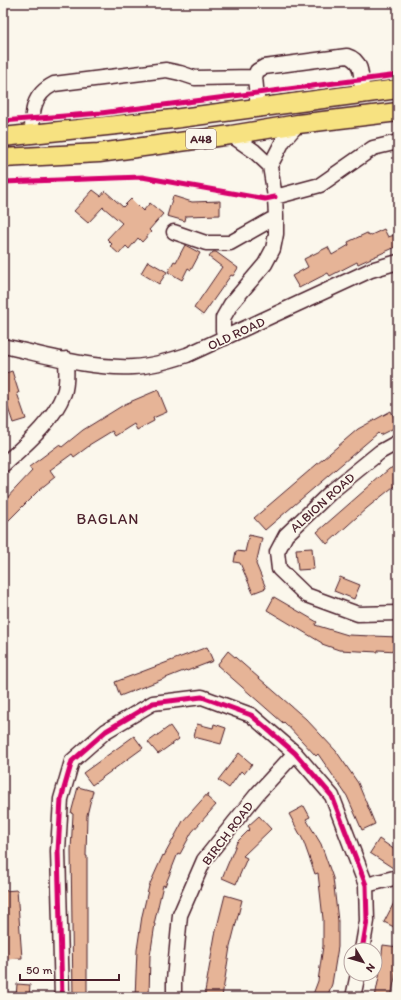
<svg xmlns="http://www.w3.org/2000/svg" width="401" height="1000" font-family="Itim,sans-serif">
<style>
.building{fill:#e6b497;stroke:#4a1f2b}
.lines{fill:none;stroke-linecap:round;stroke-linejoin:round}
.minor-casing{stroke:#4a1f2b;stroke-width:17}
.major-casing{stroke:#4a1f2b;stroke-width:21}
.path{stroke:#4a1f2b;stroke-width:2.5;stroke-dasharray:1 3;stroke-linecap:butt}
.minor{stroke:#fbf7ec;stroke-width:14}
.major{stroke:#f7e281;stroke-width:18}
.cycleway-casing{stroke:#fbf7ec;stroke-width:8}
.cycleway{stroke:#d6006c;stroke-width:5}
.labels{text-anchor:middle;stroke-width:3.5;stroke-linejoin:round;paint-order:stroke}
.shield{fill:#fbf7ec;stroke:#7f6065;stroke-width:1}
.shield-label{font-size:12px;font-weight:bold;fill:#4a1f2b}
.street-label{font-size:13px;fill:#4a1f2b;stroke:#fbf7ec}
.quarter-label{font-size:15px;letter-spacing:1px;fill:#4a1f2b;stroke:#fbf7ec}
</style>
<rect width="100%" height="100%" fill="#fbf7ec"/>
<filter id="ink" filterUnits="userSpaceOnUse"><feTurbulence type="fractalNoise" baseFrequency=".025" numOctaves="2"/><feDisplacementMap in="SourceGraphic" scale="8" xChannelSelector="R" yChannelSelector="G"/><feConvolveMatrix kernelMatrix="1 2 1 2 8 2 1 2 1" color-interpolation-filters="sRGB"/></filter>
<g filter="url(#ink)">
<path class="building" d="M93,190L101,196L105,191L123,207L131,199L143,211L150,203L163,214L149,230L151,232L142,242L138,238L129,249L126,246L119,254L110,246L112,244L107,239L122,223L103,207L88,223L74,211Z
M173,196L192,202L220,201V215L186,216L185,221L167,216Z
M384,229L388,237L398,234V246L358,264L357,262L330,276L328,273L299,288L292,276L308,267L304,259L328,247L332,255L349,245L348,242L367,233L369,236Z
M185,245L200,253L191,270L188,268L182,280L168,272L174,261L176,262Z
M213,252H216L238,268L233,276L231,275L203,315L194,308L222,267L209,257Z
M148,261L167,272L159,284L141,273Z
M12,371L19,393H17L26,419L13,423L6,402L8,401L3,387V374Z
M158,390L167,412L153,418L154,421L137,430L134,424L115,436L112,431L89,445V446L74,457L72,454L50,470L55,477L40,489L3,526V502L32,471L29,467L60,444L62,447L83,430L125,404Z
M391,411L398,426L380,435L378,433L265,530L254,518L358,429Z
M398,465V483L367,508L327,544L317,532L389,469Z
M249,535L262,538L256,564L266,588L253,593L240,563L234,562L236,551L245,552Z
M312,548L314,569L298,570L296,549Z
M340,577L360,585L354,599L334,591Z
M274,597L317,622L315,625L348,635L398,637V651L378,650V652L339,650L322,644V643L267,610Z
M207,647L213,661L187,671L186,670L120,696L115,682Z
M228,651L306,719L336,751L358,783L375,824L362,830L347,796L318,754L316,756L284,722L283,723L217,665Z
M197,724L213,728L214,724L226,728L221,744L194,737Z
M170,726L179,739L158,754L148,742Z
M134,736L143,748L92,785L83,773Z
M239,753L252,764L244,774L241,771L229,788L218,780Z
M78,787L93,791L87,815L86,856H87V997H73L71,850L73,814L71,813Z
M208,793L207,797L216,805L192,832L180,854L178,853L165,886L163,885L154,924H155L150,956L149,997H135L137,950L142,916L149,886L163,855L164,856L183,821Z
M304,806L310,817L306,819L321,844L333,878L338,921V947L332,984L327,997H312L318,981L323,946V919L318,873L315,874L303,840L289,814Z
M259,816L271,829L243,856L247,858L236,884L222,878L237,842L250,829L248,826Z
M379,839L398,852V861L393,868L370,853Z
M17,890L22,958L3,959V891Z
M225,895L242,900L230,947L222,997H204L215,935Z
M398,895V929L384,922Z
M383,945L398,947L395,977L391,997H375L379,977Z
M17,984L30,985L29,997H16Z"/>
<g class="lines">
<g class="minor-casing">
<path id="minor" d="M258,108L255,77L257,71L264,67L347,56C364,61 361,79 362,94
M32,134C32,112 32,95 54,84L166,70L180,73L195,78L255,77
M231,135L254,151L270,166
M275,197L320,185L373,148L398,142
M174,232L206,243H230L276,217
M225,338L223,330V318L231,304L265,264L273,249L276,234V217L275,197L270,166L283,141L298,124
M3,346C45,355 90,369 133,367C152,366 169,361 187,355L371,270L398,262
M398,442L380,452L332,491L286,535L277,552L279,569L306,595L358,614L398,613
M3,465C25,445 53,422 64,393C68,382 66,370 66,359
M366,885L398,877
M62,997L58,851L61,799L72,761L106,731L153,703L202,697L251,715L295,753L332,796L366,885L367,921L362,950
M174,997V980L180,915L204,860L258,793L295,753
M353,997L358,974"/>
</g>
<g class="major-casing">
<path id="major" d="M3,137L173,119L398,89
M3,158L99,153L231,135L298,124L398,112"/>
</g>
<path class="path" d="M3,182L142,177L263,198"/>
<use href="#minor" class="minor"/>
<use href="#major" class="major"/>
<g class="cycleway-casing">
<path id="cycleway" d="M3,121L101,113L398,75
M3,182L142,177L265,199L275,197
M62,997L58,851L61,799L72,761L106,731L153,703L202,697L251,715L295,753L332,796L366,885L367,921L362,950"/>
</g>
<use href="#cycleway" class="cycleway"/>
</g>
</g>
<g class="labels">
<rect class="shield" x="186" y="129" width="30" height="20" rx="3"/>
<g class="shield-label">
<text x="201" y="143">A48</text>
</g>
<g class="street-label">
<text transform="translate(236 333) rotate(-25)" y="5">OLD ROAD</text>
<text transform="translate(322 502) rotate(-42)" y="5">ALBION ROAD</text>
<text transform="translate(227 833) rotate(-53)" y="5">BIRCH ROAD</text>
</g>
<g class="quarter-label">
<text x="108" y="524">BAGLAN</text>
</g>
</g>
<rect width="401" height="1000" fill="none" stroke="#fbf7ec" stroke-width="16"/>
<rect x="8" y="8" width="385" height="984" fill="none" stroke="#4a1f2b" stroke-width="1.5" filter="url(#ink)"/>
<g transform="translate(363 962) rotate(128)"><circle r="19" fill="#fbf7ec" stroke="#b4a19f"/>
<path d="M0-3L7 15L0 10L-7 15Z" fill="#4a1f2b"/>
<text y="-6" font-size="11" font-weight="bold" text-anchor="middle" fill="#4a1f2b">N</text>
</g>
<path d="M20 974v6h99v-6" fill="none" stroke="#4a1f2b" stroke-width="2"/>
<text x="26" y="974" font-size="12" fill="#4a1f2b" stroke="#fbf7ec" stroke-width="3" paint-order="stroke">50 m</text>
</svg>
